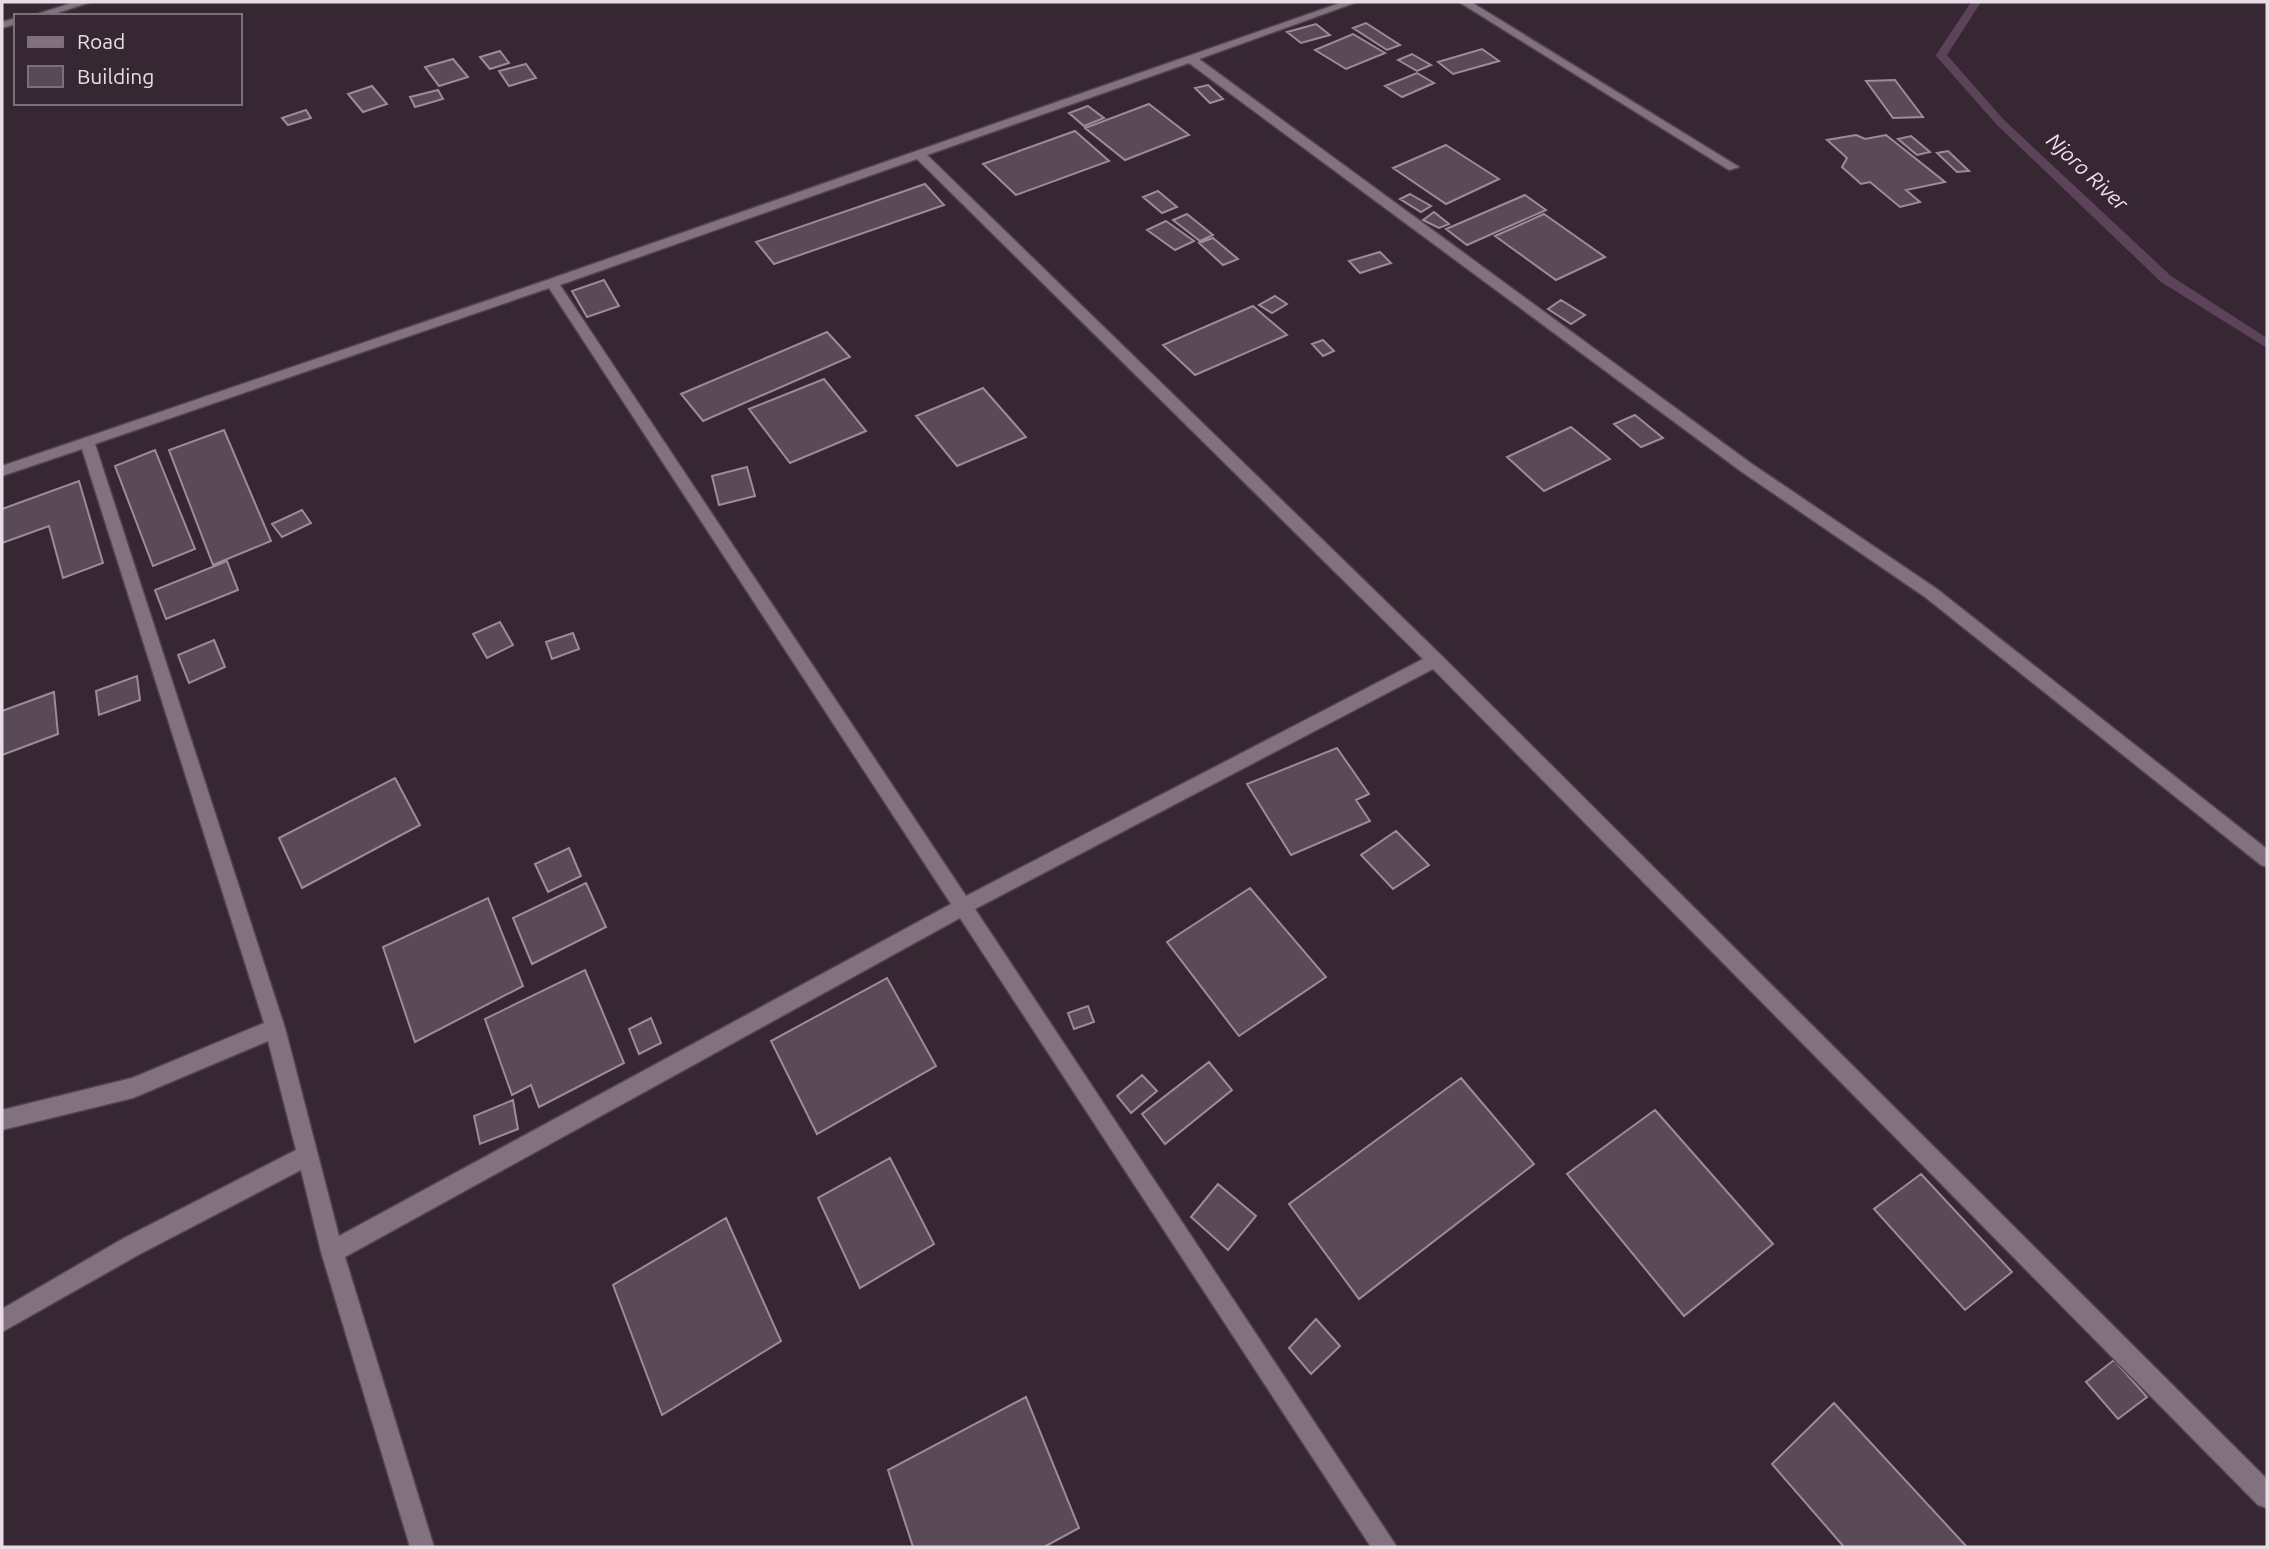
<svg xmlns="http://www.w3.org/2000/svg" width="2269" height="1549" font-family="Ubuntu,sans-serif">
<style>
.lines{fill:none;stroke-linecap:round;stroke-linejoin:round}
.stream{fill:#5d435a;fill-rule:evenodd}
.building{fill:#5a4956;stroke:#9e8b9a;stroke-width:2}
.street-casing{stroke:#52454f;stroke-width:3}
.street{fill:#83717f;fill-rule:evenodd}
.labels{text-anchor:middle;stroke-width:6;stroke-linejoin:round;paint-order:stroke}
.far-water-label{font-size:21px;font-style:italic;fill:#f7dbf0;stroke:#362733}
</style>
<rect width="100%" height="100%" fill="#362733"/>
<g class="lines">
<path class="stream" d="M1971,2H1981L1947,55L2004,120L2171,276L2267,338V348L2161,282L1996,124L1937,57L1936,55Z"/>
</g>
<path class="building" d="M1366,23L1400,45L1387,50L1353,28Z
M1316,24L1330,35L1301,43L1287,32Z
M1353,34L1385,53L1346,69L1315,50Z
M1482,49L1499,61L1453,74L1438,62Z
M500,51L509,63L490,69L480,57Z
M1412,54L1431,65L1417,71L1398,60Z
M453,59L468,77L439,86L425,67Z
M526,64L536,78L509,86L499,71Z
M1417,73L1434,83L1402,97L1385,86Z
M1895,80L1923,117L1893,118L1866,81Z
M1208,85L1223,99L1210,103L1195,88Z
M372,86L387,104L363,112L348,94Z
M438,90L443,99L415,107L410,97Z
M1149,104L1189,135L1125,160L1085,128Z
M1088,106L1104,118L1084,126L1069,113Z
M306,110L311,118L288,125L282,118Z
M1075,131L1109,161L1016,195L983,164Z
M1856,135L1865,139L1886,135L1945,182L1906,190L1920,202L1900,207L1870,182L1861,184L1842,167L1847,158L1827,140Z
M1911,136L1930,152L1917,155L1898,139Z
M1446,145L1499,179L1446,204L1393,168Z
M1948,151L1969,171L1957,172L1937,153Z
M925,184L944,205L774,264L756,242Z
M1158,191L1177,207L1162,213L1143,197Z
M1410,194L1431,206L1421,212L1400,199Z
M1525,195L1546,210L1467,245L1446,229Z
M1434,212L1449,224L1439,228L1423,220Z
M1187,214L1213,235L1200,241L1173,220Z
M1544,214L1605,257L1556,280L1495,236Z
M1166,221L1194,241L1175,250L1147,230Z
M1213,238L1238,259L1223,265L1199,243Z
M1380,252L1391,263L1360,273L1349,261Z
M604,280L619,306L587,317L572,291Z
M1275,296L1287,304L1272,313L1259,305Z
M1561,300L1585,315L1571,324L1548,309Z
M1253,306L1287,335L1195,375L1163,345Z
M827,332L850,357L703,421L681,394Z
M1323,340L1334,351L1323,356L1312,344Z
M824,379L866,431L790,463L749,409Z
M983,388L1026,437L957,466L916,416Z
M1635,415L1663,438L1641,447L1614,424Z
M1571,427L1610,459L1544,491L1507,457Z
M224,430L271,541L213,565L169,450Z
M155,450L195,549L153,566L115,466Z
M747,467L755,496L719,505L712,476Z
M79,481L103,563L63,578L49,526L2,543V509Z
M302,510L311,523L282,537L272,524Z
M227,561L238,590L166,619L155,590Z
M500,622L513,645L487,658L473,634Z
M573,633L579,649L552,659L546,642Z
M214,640L225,667L189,683L178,655Z
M137,676L140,700L99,715L96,691Z
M54,692L58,734L2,755V711Z
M1337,748L1369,794L1356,800L1370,821L1291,855L1247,784Z
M395,778L420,825L302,888L279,838Z
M1396,831L1429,865L1393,889L1361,855Z
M569,848L581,876L548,892L535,864Z
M586,883L606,927L532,964L513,918Z
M1250,888L1326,977L1239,1036L1167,942Z
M488,898L523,986L415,1042L383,947Z
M585,970L624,1063L539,1107L531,1085L512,1095L485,1019Z
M887,978L936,1066L817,1134L771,1041Z
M1088,1006L1094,1022L1074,1029L1068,1013Z
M651,1018L661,1043L639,1054L629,1029Z
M1209,1062L1232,1090L1165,1144L1142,1114Z
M1142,1075L1157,1091L1131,1113L1117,1096Z
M1461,1078L1534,1164L1359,1299L1289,1204Z
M513,1100L518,1129L480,1144L474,1116Z
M1655,1110L1773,1244L1684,1316L1567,1174Z
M890,1158L934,1244L860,1288L818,1198Z
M1921,1174L2012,1272L1965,1310L1874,1209Z
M1218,1184L1256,1216L1228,1250L1191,1217Z
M726,1218L781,1341L662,1415L613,1285Z
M1316,1319L1340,1346L1311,1374L1289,1348Z
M2114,1360L2147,1397L2118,1419L2086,1382Z
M1026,1397L1079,1528L1044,1547H913L888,1470Z
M1834,1403L1967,1547H1844L1772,1464Z"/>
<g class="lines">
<g class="street-casing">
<path id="street" d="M75,2H91L48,16H31Z
M1343,2H1357L1199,59L1752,464L1937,589L2267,849V867L2261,865L1925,597L1742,472L1189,63L927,155L1441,655L2267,1479V1508L2258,1505L1433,669L975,909L1397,1547H1371L960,918L345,1257L434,1547H410L321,1252L301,1170L140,1254L2,1332V1309L124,1238L296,1150L268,1041L133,1098L2,1130V1110L132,1078L264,1023L82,449L2,476V466L547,280ZM917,159L1423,659L966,896L560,285ZM549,288L951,904L339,1236L285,1028L95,444Z
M1459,2H1471L1739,167L1729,170Z
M16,18V24L2,28V22Z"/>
</g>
<use href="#street" class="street"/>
</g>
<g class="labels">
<g class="far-water-label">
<text transform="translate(2087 172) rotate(43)" y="7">Njoro River</text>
</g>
</g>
<rect width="2269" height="1549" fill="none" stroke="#e8dde5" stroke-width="7"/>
<rect x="14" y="14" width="228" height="91" fill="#362733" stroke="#7d707a" stroke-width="2"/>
<rect x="28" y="37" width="35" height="10" fill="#83717f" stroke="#7d707a" stroke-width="2"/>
<text x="77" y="49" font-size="21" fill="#e8dde5">Road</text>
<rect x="28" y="66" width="35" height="21" fill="#5a4956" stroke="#7d707a" stroke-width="2"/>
<text x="77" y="84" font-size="21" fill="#e8dde5">Building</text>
</svg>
